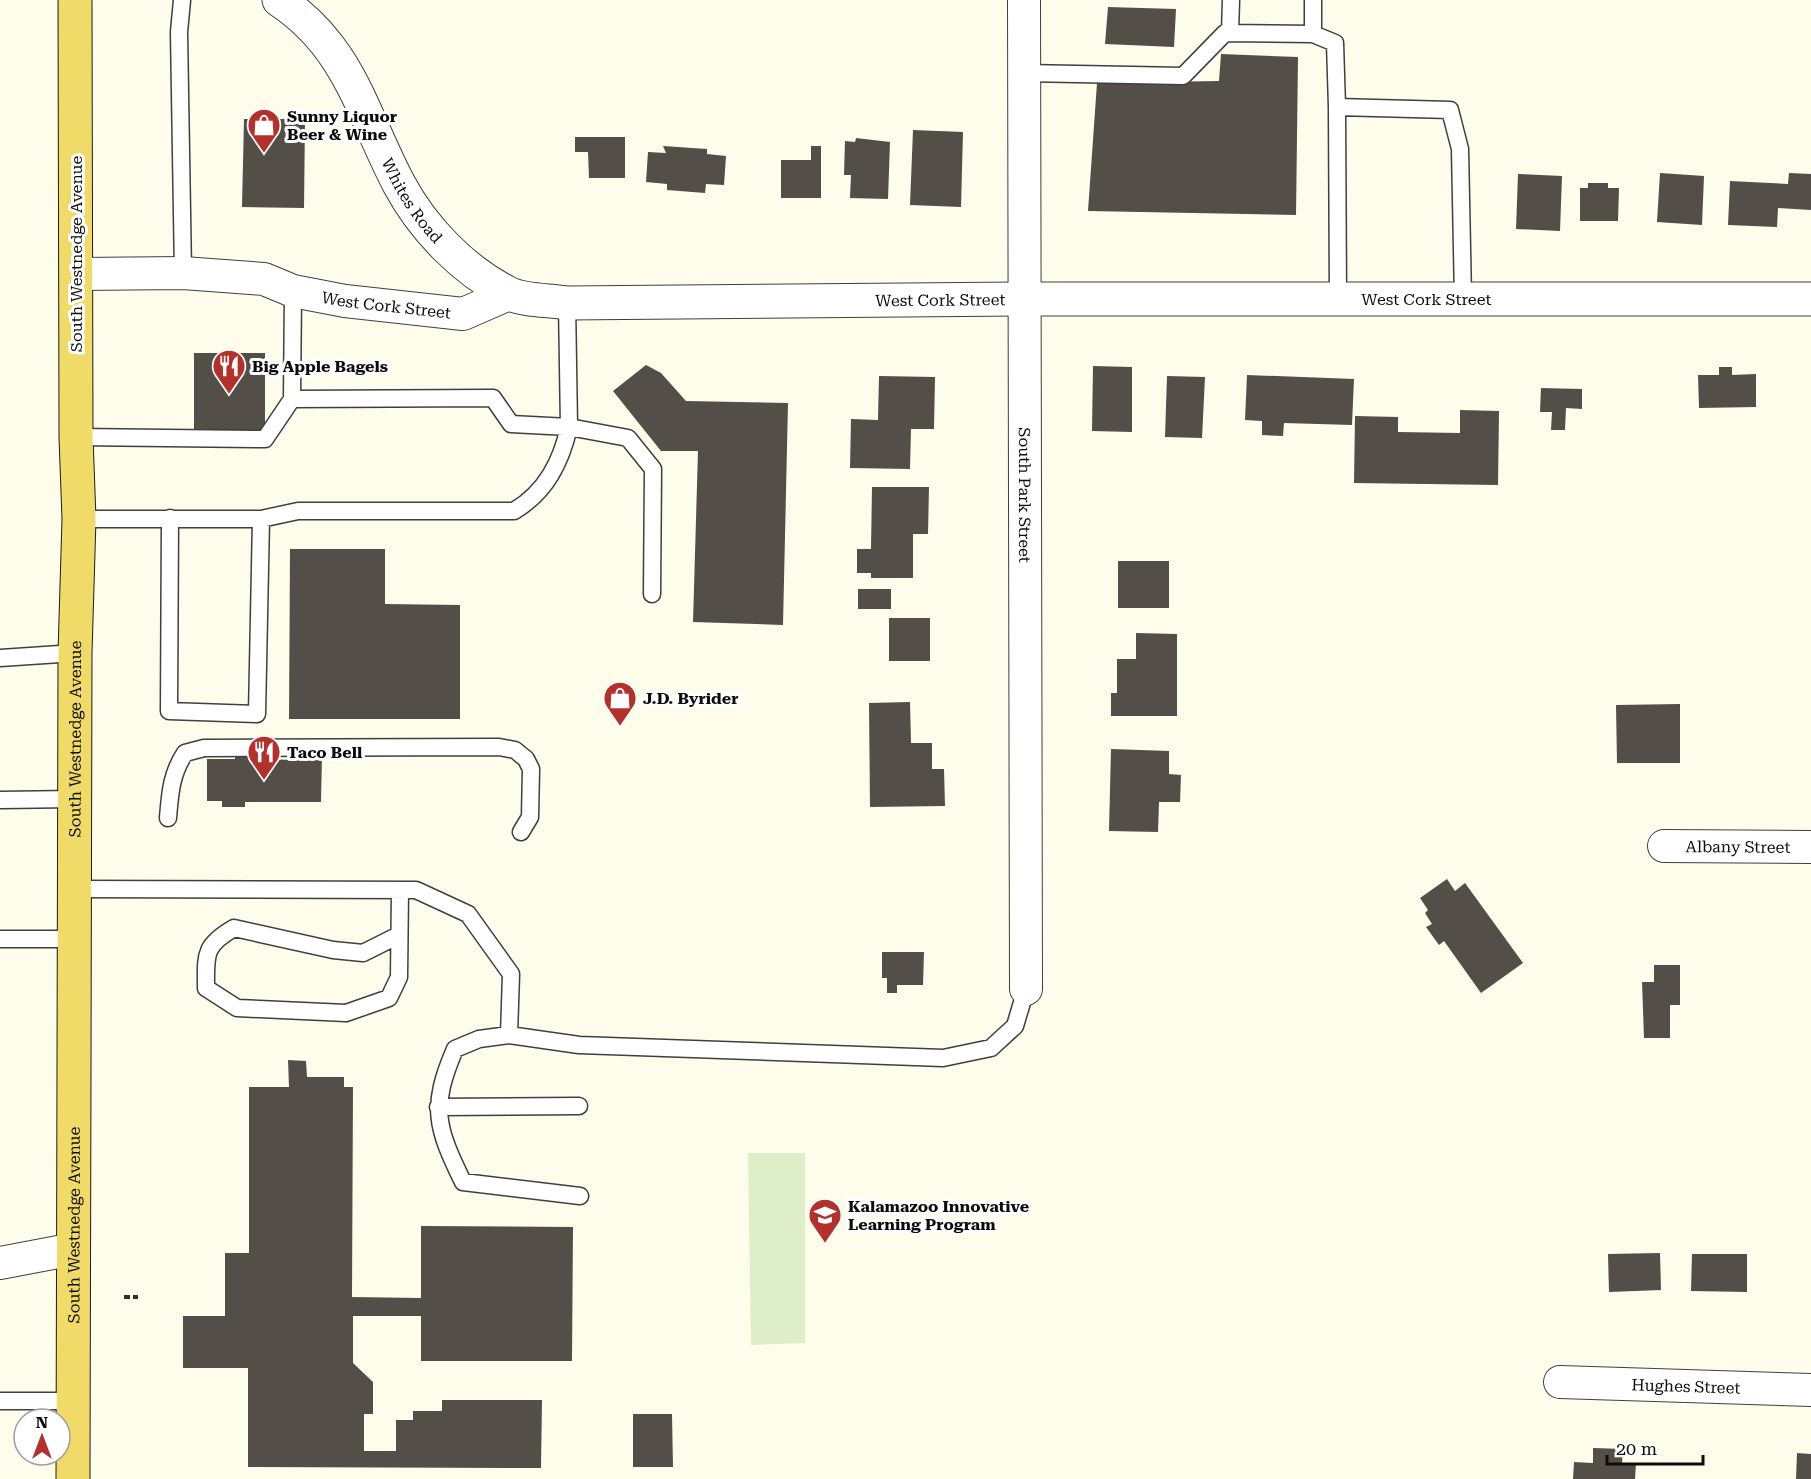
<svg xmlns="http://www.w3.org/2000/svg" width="1811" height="1479" font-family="'Roboto Serif',serif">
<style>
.pitch{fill:#deeec9}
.building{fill:#544e49}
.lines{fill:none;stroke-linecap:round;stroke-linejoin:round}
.service-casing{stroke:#3f3f3f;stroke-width:19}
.minor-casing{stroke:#3f3f3f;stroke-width:34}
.tertiary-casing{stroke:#3f3f3f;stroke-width:35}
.primary-casing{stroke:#1d1d1d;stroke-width:35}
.path{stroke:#2e2e2e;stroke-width:4;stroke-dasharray:6 3;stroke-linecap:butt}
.service{stroke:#fff;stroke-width:16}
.minor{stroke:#fff;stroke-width:32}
.tertiary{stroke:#fff;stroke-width:33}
.primary{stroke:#f1db68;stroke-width:33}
.labels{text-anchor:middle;stroke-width:6;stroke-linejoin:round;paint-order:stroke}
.poi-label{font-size:16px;font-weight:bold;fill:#0c0c0c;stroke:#fff;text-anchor:start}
.street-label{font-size:16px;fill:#0c0c0c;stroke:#fff}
</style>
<rect width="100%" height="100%" fill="#fefceb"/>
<path class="pitch" d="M748,1153H805V1343L751,1345Z"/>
<path class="building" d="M1108,7L1176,9L1174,47L1105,44Z
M1221,54L1298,57L1296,215L1088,211L1097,83L1219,81Z
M244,119H305L304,208L242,207Z
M913,130L963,132L961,207L910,205Z
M575,137H625V178H589L588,152H575Z
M856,138L890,142L888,199L850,198L851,175H844L845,141L855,142Z
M663,146L707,149V154L726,156L724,185L706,184L705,193L667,190V184L646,182L648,152L666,153Z
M811,146H821V198H781V160H811Z
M1660,173L1704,176L1702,225L1657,222Z
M1789,173L1811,174V210L1778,208L1777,227L1728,225L1730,181L1788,184Z
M1518,174L1562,176L1560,231L1516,229Z
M1588,183H1608V188H1619L1618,221H1580V188H1588Z
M194,353H265V436H194Z
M646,365L661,373L686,401L788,403L783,625L693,622L698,451H661L613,391Z
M1093,366L1132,367V432L1092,431Z
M1719,367H1732V375L1756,374V407L1699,408L1698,375H1719Z
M1247,375L1354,379L1352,425L1284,423L1283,436L1262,435V421L1245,420Z
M879,376L935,377L934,429H911L910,469L850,468L851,419L878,420Z
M1167,376L1205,377L1202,438L1165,437Z
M1541,388L1582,389V409L1566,408L1565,430H1551L1552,412H1540Z
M1460,410L1499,411L1498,485L1354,483L1355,416L1398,417V432L1460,433Z
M872,487H929L928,534H913V578H871V573H857V549H871Z
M290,549H385V604L460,605V719H289Z
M1118,561H1169V608H1118Z
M858,589H891V609H858Z
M889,618H930V661H889Z
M1136,633L1177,634V716H1111V693H1117V659H1136Z
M910,702L911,743H932V769H944L945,806L870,807L869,703Z
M1680,704V763H1617L1616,705Z
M1111,749L1169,751V774L1181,775L1180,802H1159L1158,832L1109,831Z
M235,754H260V759L294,760V755H322L321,802H245V807H222V801H207V759H235Z
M1447,879L1455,891L1465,883L1523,963L1481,993L1444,941L1439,945L1426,927L1432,924L1425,913L1428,910L1420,898Z
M882,952H924L923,985H897V993H887V978H882Z
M1654,965H1680V1005H1670V1038H1644L1642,982H1654Z
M288,1060L306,1061L307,1077H344V1087H353L352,1297L421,1298V1226L573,1227L572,1361H421V1316H353V1363L373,1382V1414H364V1451H396V1420H413V1411H442V1400H542L541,1468L248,1467V1368H183V1316H225V1253H249V1087H289Z
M1660,1253L1661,1290L1609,1292L1608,1254Z
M1692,1254H1747V1292L1691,1291Z
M633,1414H672L673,1467H633Z
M1593,1448L1623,1449L1622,1463H1636L1635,1479H1573L1574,1462L1593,1463Z
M1797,1453L1811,1454V1479H1796Z"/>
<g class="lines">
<g class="service-casing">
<path id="service" d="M182,0L179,32L183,273
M1313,0V34
M1230,33L1231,0
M1024,73L1183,76L1225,33L1313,34L1335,43L1337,107
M1338,299L1337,107L1450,110L1460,149L1463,299
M567,303L569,427L628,438L653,469L652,594
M76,437L265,439L292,399
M170,518L169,711L257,714L261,519
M79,519H261L298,511H514C546,492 561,462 569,427L511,424L493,398L292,399L293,291
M0,658L75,653
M0,800L74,799
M168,818C170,794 171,774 185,753L204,748L499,747L515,750L526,759L531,769L530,817L521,832
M74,889L416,890L468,914L511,974L509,1035L579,1045L943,1058L991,1048L1015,1026L1026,989
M399,935L363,953L333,950L234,928C203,946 206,955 206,988L237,1008L346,1013L389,998L399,977L400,890
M0,939H75
M509,1035L479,1039L455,1049C430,1107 436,1127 463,1182L580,1196
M438,1107L579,1106
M0,1401H73"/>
</g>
<g class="minor-casing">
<g id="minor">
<path id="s1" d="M1024,0L1026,989"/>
<path id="s2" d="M78,274L183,273L264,279L293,291L345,301L463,314L509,294"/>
<path id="s3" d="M1664,846L1811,847"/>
<path d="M0,1263L74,1249"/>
<path id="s4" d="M1560,1382L1811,1390"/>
</g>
</g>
<g class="tertiary-casing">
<g id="tertiary">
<path id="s5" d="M279,0C350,47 362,114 399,184C423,229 463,270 508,293C523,301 549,300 567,303L1025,299H1811"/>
</g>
</g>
<g class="primary-casing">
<g id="primary">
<path id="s6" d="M73,1479L75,653L79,519L76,437L75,0"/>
</g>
</g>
<path class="path" d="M124,1297H138"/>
<use href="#service" class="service"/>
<use href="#minor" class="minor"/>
<use href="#tertiary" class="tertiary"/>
<use href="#primary" class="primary"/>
</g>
<defs>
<g id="shop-pin" transform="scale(1.725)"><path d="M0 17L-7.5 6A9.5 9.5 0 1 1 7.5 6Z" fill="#b4302b" stroke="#fff"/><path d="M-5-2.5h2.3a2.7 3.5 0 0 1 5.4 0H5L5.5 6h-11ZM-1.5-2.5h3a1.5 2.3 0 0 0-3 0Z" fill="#fff"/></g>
<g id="restaurant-pin" transform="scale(1.725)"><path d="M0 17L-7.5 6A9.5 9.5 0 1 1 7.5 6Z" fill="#b4302b" stroke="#fff"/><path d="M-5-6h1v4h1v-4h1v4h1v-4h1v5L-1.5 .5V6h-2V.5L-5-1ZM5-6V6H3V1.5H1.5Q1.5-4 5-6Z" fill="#fff"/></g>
<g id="school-pin" transform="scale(1.725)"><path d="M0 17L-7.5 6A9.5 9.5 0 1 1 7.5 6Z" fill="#b4302b" stroke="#fff"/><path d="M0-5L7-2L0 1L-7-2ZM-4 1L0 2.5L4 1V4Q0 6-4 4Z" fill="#fff"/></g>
</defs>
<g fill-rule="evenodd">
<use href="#shop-pin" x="264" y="125"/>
<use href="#restaurant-pin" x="229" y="366"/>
<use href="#shop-pin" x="620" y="698"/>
<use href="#restaurant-pin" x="264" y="752"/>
<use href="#school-pin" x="825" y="1215"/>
</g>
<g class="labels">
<g class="poi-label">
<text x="287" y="122">Sunny Liquor<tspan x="287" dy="18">Beer &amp; Wine</tspan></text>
<text x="252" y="372">Big Apple Bagels</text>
<text x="643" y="704">J.D. Byrider</text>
<text x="287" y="758">Taco Bell</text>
<text x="848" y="1212">Kalamazoo Innovative<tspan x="848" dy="18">Learning Program</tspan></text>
</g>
<g class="street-label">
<text dy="6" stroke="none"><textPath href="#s5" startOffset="244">Whites Road</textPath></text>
<text transform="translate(76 254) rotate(-90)" y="6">South Westnedge Avenue</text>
<text dy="6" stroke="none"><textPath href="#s5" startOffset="1299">West Cork Street</textPath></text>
<text dy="6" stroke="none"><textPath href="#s5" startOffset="813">West Cork Street</textPath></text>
<text dy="6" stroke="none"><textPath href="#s2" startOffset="312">West Cork Street</textPath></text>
<text dy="6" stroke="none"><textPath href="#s1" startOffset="495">South Park Street</textPath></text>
<text dy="6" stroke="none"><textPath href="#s6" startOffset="740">South Westnedge Avenue</textPath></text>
<text dy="6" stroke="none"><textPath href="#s3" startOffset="74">Albany Street</textPath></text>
<text dy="6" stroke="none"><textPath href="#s6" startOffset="254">South Westnedge Avenue</textPath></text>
<text dy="6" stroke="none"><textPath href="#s4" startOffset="126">Hughes Street</textPath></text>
</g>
</g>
<g transform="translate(42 1437)"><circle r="28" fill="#ffffff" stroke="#9e9e9e" stroke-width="1.5"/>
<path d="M0-4.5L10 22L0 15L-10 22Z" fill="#b4302b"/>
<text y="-9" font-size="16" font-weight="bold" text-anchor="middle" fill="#0c0c0c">N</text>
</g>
<path d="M1607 1455v9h96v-9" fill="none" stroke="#0c0c0c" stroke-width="3"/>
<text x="1616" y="1455" font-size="18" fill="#0c0c0c" stroke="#ffffff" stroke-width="4.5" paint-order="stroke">20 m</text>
</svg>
